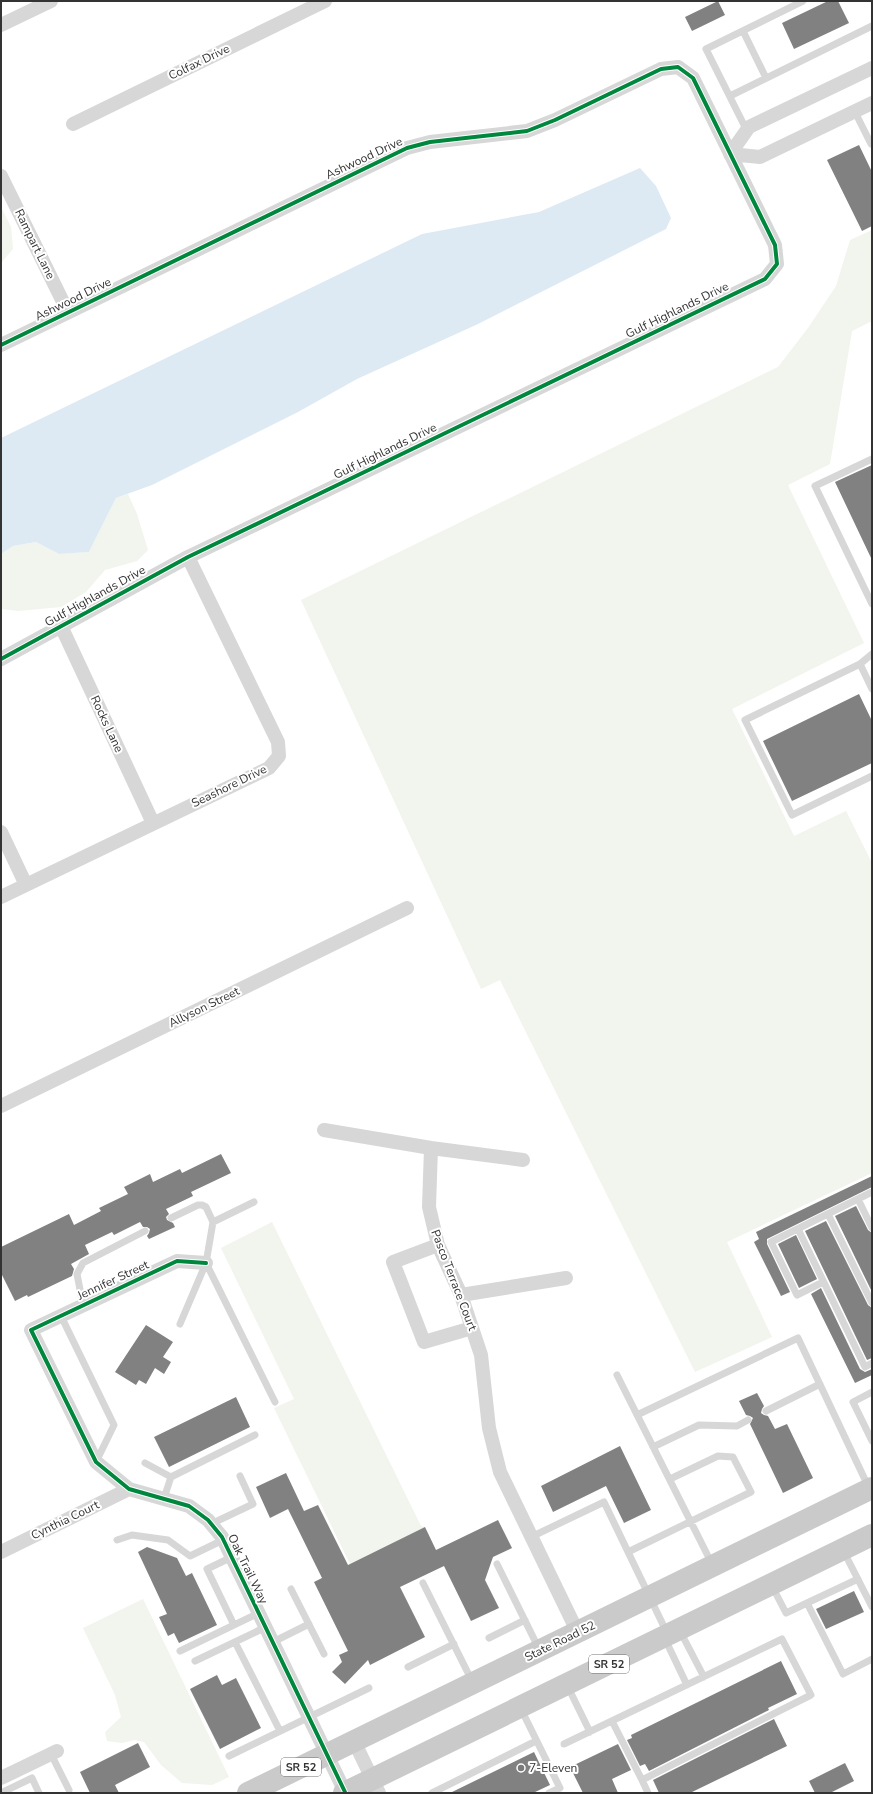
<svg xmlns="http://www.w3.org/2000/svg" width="873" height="1794" font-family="'Nunito Sans',sans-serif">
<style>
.green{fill:#f1f5ed}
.water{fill:#ddeaf3}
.building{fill:#818181}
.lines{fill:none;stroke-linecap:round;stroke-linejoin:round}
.lane{stroke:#d7d7d7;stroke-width:7}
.street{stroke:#d7d7d7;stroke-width:14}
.primary{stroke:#cacaca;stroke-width:22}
.cycleway-casing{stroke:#fff;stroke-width:6}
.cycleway{stroke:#00873e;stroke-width:4}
.poi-dot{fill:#7a7a7a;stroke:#fff;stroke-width:1.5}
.labels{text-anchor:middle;stroke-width:4;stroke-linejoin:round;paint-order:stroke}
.shield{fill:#fff;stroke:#707070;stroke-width:1}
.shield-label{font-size:11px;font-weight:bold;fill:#333}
.street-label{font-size:12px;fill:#333;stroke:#fff}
.poi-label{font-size:12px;fill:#333;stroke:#fff;text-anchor:start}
</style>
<rect width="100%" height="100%" fill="#fff"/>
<path class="green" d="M1,207L11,227L13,249L1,263Z
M872,230V321L852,331L830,464L788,485L864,643L732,709L794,836L846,811L872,863V1173L727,1242L772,1337L695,1372L500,980L481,989L301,600L778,367L808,328L836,286L850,240Z
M128,494L137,514L148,550L137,561L105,570L86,592L61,607L18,611L1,609V554L13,546L36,542L59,554L89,552L116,498Z
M272,1222L421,1526L425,1527L350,1564L274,1408L294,1399L221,1248Z
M143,1599L229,1777L212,1785L182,1783L161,1765L144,1742L135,1740L122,1743L107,1741L105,1732L121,1717L115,1695L83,1628Z"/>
<path class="water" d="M640,168L656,186L671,218L666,229L478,324L357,379L298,412L152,485L116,498L89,552L59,554L36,542L13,546L1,554V438L422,234L539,212Z"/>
<path class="building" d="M718,1L725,15L692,31L685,17Z
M828,1H838L849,23L794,49L782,23Z
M859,145L872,172V226L862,231L827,160Z
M872,465V560L835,482Z
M859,694L872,721V763L792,801L763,741Z
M221,1154L231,1173L191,1192L193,1196L166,1209L169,1214L166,1217L167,1220L173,1223L175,1227L149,1239L147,1236L149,1233L150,1229L147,1227H143L140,1222L114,1235L112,1232L85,1245L89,1254L71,1264L74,1269L72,1276L28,1297L27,1295L15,1301L1,1273V1247L69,1214L74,1225L101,1211L99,1208L128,1194L124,1187L150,1174L153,1182L180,1169L182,1173Z
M872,1176V1187L767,1239V1244L790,1292L781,1296L754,1242L759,1239L756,1232Z
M856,1206L868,1230L872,1233V1292L835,1216Z
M826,1221L868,1305L872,1308V1358L867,1360L805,1231Z
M796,1235L817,1279L799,1288L778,1244Z
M821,1288L860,1369L865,1372L872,1369V1375L855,1383L811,1294Z
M146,1325L173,1342L163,1357L171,1362L164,1374L155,1368L146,1384L139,1380L136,1385L115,1372Z
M757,1393L764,1406L762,1409L761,1413L764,1415L768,1416L775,1429L787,1424L813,1478L783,1493L750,1424L753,1418L750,1416L746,1415L739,1401Z
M236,1397L250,1427L169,1467L154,1437Z
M620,1446L651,1510L624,1523L606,1486L553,1512L541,1486Z
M286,1473L304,1511L318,1505L348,1565L425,1527L436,1550L498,1520L512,1548L493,1557L485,1580L499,1608L471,1621L444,1566L400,1587L425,1637L370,1665L368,1660L345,1684L332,1672L342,1662L339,1655L348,1651L314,1582L322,1578L288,1509L270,1518L256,1487Z
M147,1547L177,1558L186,1576L192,1573L217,1625L179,1643L174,1633L168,1636L159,1617L167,1614L138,1552Z
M854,1591L864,1612L826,1629L816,1609Z
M781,1661L797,1694L768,1708L769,1710L649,1771L645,1764L640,1766L627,1740L632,1738L631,1735Z
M217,1675L222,1685L236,1678L261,1728L220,1749L190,1689Z
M774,1719L787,1746L690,1793H659L653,1780Z
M138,1743L150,1767L115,1785L119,1793H90L80,1772Z
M618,1744L631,1770L612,1779L618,1793H583L570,1767Z
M534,1752L550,1785L533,1793H450Z
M845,1763L854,1781L830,1793H815L809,1781Z"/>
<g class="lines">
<path class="lane" d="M743,31L766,78
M730,96L872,26
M855,112L871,144
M747,131L706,49L803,1
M872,459L815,486L872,604
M860,664L872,654
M872,689L860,664L745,720L792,815L872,776
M858,1199L872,1228
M828,1214L872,1303
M171,1218L198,1205H202L206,1207L213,1222L206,1263L180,1324
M213,1222L254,1202
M798,1229L865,1367L872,1363
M206,1263L275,1402
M823,1282L797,1295L771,1242L872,1192
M83,1305L77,1274L83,1263L145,1231
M61,1316L114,1425L96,1462
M617,1375L712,1564
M872,1392L853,1402L872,1441
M766,1411L820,1384
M637,1415L798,1338L868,1486
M653,1447L699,1425L737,1426L748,1420
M145,1463L171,1477
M164,1498L171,1477L255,1435
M211,1524L253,1504L240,1476
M531,1537L604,1502L667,1633
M117,1540L132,1535L168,1540L190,1556L223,1540
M628,1552L751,1492L733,1457L718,1456L670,1479
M844,1552L872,1607
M232,1557L207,1569L234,1625
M497,1564L539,1649
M423,1583L472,1681
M772,1586L786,1613L807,1603L843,1674L872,1659
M291,1589L324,1654
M807,1603L858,1579
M680,1631L704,1677
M489,1638L525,1620
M665,1639L687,1685
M235,1642L280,1731
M273,1642L309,1624
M180,1651L259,1613
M195,1661L266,1627
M408,1667L454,1644
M567,1685L590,1732
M521,1709L560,1788L549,1793
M564,1744C637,1709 710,1674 782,1639L811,1695L642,1780L612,1721
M51,1754L69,1790
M229,1756L369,1688
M642,1780L648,1793
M1,1793L32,1778L39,1793
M432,1793L536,1741"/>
<path class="street" d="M1,25L51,1
M73,124L325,1
M730,154L749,127L872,68
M730,154L760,157L872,103
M1,176L68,312
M1,345L407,148L430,142L527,131L555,120L661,69L678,67L693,78L775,245L777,264L765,279L188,557L1,659
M61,626L153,823
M1,832L26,885
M1,897L269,768L279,756L278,742L188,557
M1,1106L407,908
M324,1130L431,1148L523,1160
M431,1148L429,1207L438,1245L461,1295L481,1355L489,1428L500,1472L578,1633
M438,1245L393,1262L424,1342L472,1328
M206,1263L177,1261L31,1330L96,1462L129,1489L189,1506L208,1520L222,1537L345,1792
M461,1295L566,1278
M1,1552L129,1489
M354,1741L379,1793
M1,1778L57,1751"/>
<path class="primary" d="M248,1793L872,1488
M344,1793L872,1535"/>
<g class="cycleway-casing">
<path id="cycleway" d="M1,345L407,148L430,142L527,131L555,120L661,69L678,67L693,78L775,245L777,264L765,279L188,557L1,659
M206,1263L177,1261L31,1330L96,1462L129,1489L189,1506L208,1520L222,1537L345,1792"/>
</g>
<use href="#cycleway" class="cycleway"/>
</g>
<circle class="poi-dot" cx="521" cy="1768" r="4"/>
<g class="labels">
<g class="shield">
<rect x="589" y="1655" width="40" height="18" rx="3"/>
<rect x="281" y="1758" width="40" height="18" rx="3"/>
</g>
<g class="shield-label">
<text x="609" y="1668">SR 52</text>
<text x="301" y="1771">SR 52</text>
</g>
<g class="street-label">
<text transform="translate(199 62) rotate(-26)" y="4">Colfax Drive</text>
<text transform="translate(364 158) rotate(-25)" y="4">Ashwood Drive</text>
<text transform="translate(35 244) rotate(64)" y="4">Rampart Lane</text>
<text transform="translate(73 299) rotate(-26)" y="4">Ashwood Drive</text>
<text transform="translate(677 310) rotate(-26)" y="4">Gulf Highlands Drive</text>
<text transform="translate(385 451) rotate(-26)" y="4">Gulf Highlands Drive</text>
<text transform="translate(95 596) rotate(-29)" y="4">Gulf Highlands Drive</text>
<text transform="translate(107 724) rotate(65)" y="4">Rocks Lane</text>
<text transform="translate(229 786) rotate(-26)" y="4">Seashore Drive</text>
<text transform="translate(204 1007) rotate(-26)" y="4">Allyson Street</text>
<text transform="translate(113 1280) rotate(-25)" y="4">Jennifer Street</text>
<text transform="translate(454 1280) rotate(69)" y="4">Pasco Terrace Court</text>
<text transform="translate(65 1520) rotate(-26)" y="4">Cynthia Court</text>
<text transform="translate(248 1569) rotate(64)" y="4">Oak Trail Way</text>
<text transform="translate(560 1641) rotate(-26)" y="4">State Road 52</text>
</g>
<g class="poi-label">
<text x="529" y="1772">7-Eleven</text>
</g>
</g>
<rect width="873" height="1794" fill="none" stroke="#333333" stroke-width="4"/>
</svg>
